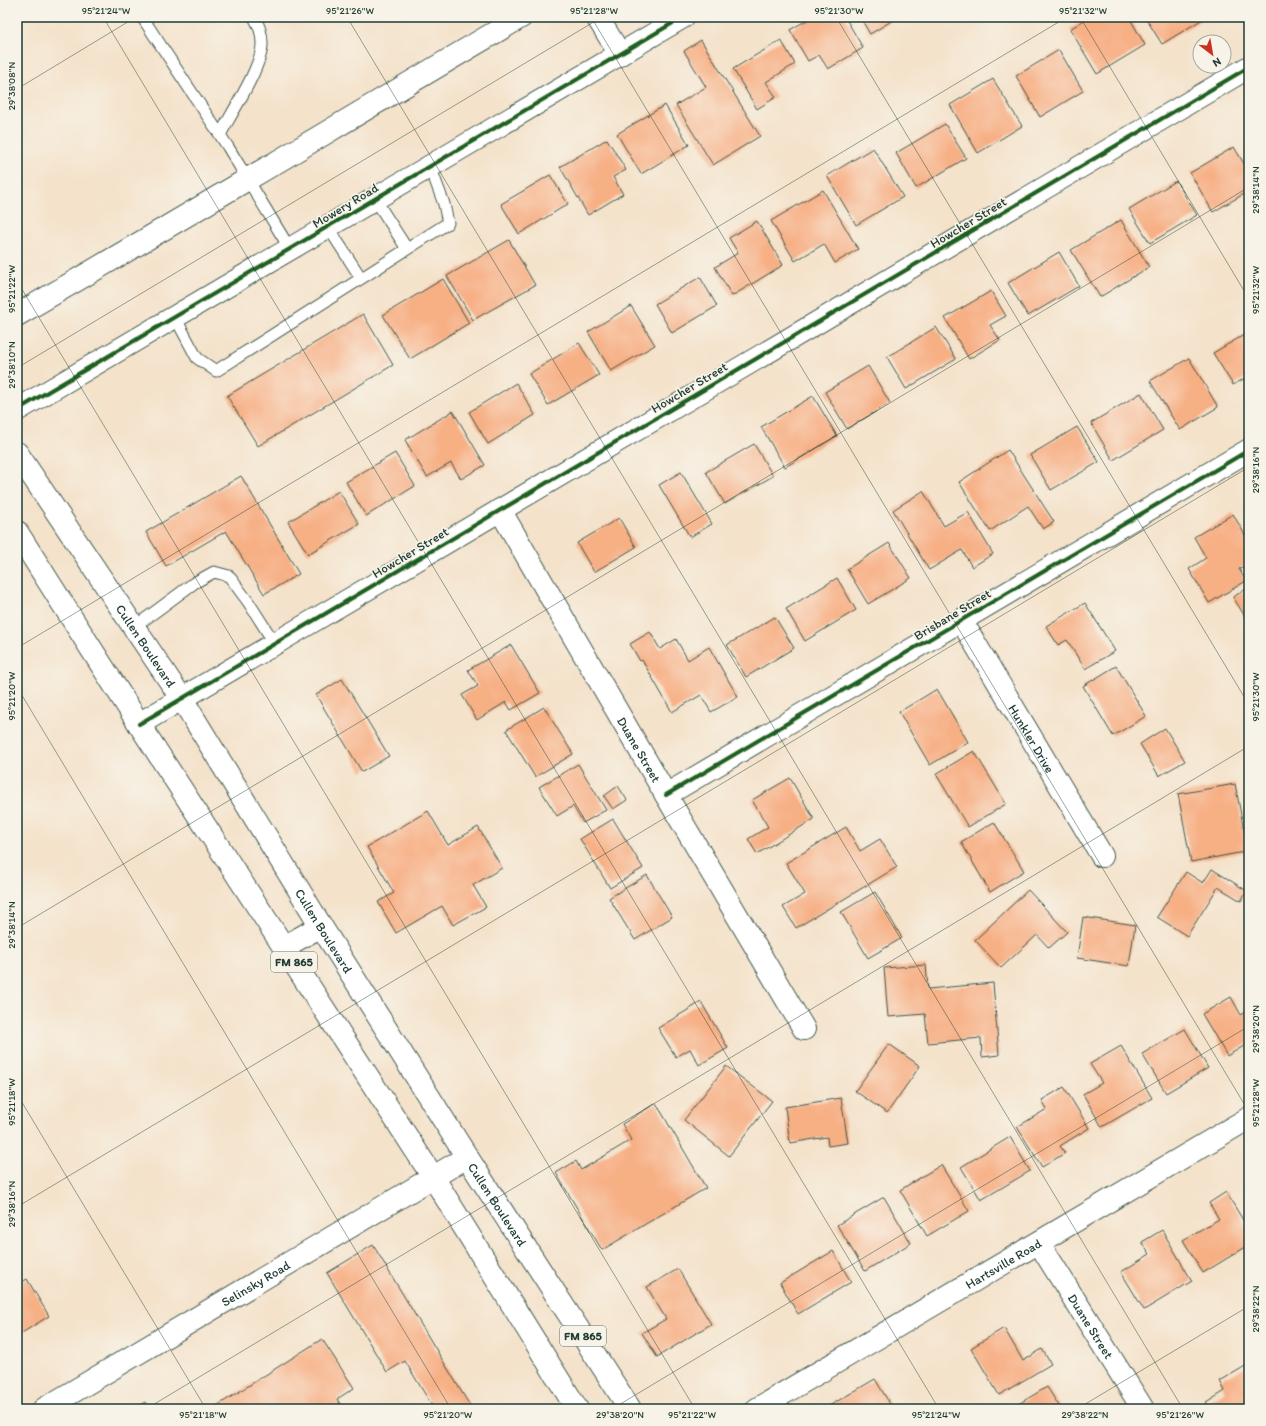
<svg xmlns="http://www.w3.org/2000/svg" width="1266" height="1426" font-family="Itim,sans-serif">
<style>
.building{fill:#f7af84}
.lines{fill:none;stroke-linecap:round;stroke-linejoin:round}
.lane-casing{stroke:#3f564a;stroke-width:13}
.street-casing{stroke:#3f564a;stroke-width:24}
.primary-casing{stroke:#3f564a;stroke-width:24}
.lane{stroke:#fff;stroke-width:11}
.street{stroke:#fff;stroke-width:22}
.primary{stroke:#fff;stroke-width:22}
.cycleway-casing{stroke:#f7f3e8;stroke-width:6}
.cycleway{stroke:#1b5e20;stroke-width:4}
.ticks{fill:none;stroke:#1f3d34;stroke-width:1;stroke-opacity:0.45}
.labels{text-anchor:middle;stroke-width:3.5;stroke-linejoin:round;paint-order:stroke}
.shield{fill:#f7f3e8;stroke:#60746a;stroke-width:1}
.shield-label{font-size:12px;font-weight:bold;fill:#1f3d34}
.street-label{font-size:13px;fill:#1f3d34;stroke:#f7f3e8}
.neatline{fill:none;stroke:#1f3d34;stroke-width:1.5}
.ticks-label{font-size:10px;text-anchor:middle;fill:#1f3d34}
</style>
<rect width="100%" height="100%" fill="#f7f3e8"/>
<filter id="ink" filterUnits="userSpaceOnUse"><feTurbulence type="fractalNoise" baseFrequency=".025" numOctaves="2"/><feDisplacementMap in="SourceGraphic" scale="8" xChannelSelector="R" yChannelSelector="G"/><feConvolveMatrix kernelMatrix="1 2 1 2 8 2 1 2 1" color-interpolation-filters="sRGB"/></filter>
<filter id="wash" filterUnits="userSpaceOnUse"><feTurbulence type="fractalNoise" baseFrequency=".012" numOctaves="4" result="noise"/><feDisplacementMap in="SourceGraphic" scale="16" xChannelSelector="R" yChannelSelector="G"/><feGaussianBlur stdDeviation="0.9" result="paint"/><feColorMatrix in="noise" values="0 0 0 0 0 0 0 0 0 0 0 0 0 0 0 0 0 1.4 0 .05"/><feComposite in="paint" operator="in"/></filter>
<g filter="url(#wash)">
<rect width="100%" height="100%" fill="#f4e2ca"/>
<g id="blocks">
<path class="building" d="M812,17H845L863,48L828,69L819,55L808,61L790,30Z
M860,17H898L870,34Z
M1089,17H1129L1145,45L1097,74L1070,29Z
M1145,17H1206L1162,44Z
M701,40L760,136L713,165L676,105L706,87L684,51Z
M781,40L795,64L766,82L776,97L757,109L733,69Z
M1059,50L1083,91L1040,117L1016,76Z
M993,79L1022,126L978,153L950,105Z
M665,105L689,145L641,174L617,134Z
M945,124L966,158L916,188L896,153Z
M607,139L626,170L613,177L623,194L588,215L560,167Z
M1234,147L1249,172V191L1213,212L1190,173Z
M873,148L903,197L856,225L827,176Z
M550,175L568,204L519,234L501,204Z
M1176,181L1197,215L1150,243L1129,209Z
M823,190L858,249L835,263L824,244L795,261L771,221Z
M1121,220L1149,267L1100,297L1071,250Z
M757,221L783,265L732,296L715,267L738,253L729,238Z
M509,240L535,285L473,320L447,276Z
M1059,252L1079,286L1028,316L1008,283Z
M700,277L717,306L672,333L655,304Z
M443,279L469,323L410,359L383,315Z
M991,291L1006,316L990,325L1000,340L969,359L945,318Z
M631,306L655,345L611,371L588,332Z
M363,314L393,365L258,446L227,396Z
M936,327L956,359L906,389L887,357Z
M1249,332V376L1233,385L1213,353Z
M579,343L599,375L548,405L529,374Z
M1189,358L1218,407L1180,430L1150,381Z
M868,366L890,403L847,429L825,392Z
M516,383L535,415L488,444L469,412Z
M1141,393L1163,430L1113,460L1091,423Z
M813,396L837,436L785,467L761,427Z
M453,411L485,465L461,479L451,463L427,477L405,440Z
M1077,427L1099,462L1051,490L1030,455Z
M754,444L773,476L725,504L706,472Z
M1008,450L1054,522L1043,529L1028,506L990,531L959,482Z
M395,453L415,486L366,516L346,482Z
M681,472L712,524L690,537L659,485Z
M241,476L299,574L264,594L226,531L166,566L146,532Z
M339,491L359,524L308,554L288,522Z
M923,491L944,526L968,512L993,554L972,567L962,550L929,570L893,510Z
M1233,514L1249,542V563L1239,569L1246,581L1209,603L1189,569L1206,558L1194,537Z
M619,518L636,547L594,572L577,543Z
M889,543L911,578L868,604L847,569Z
M837,578L856,610L805,641L786,609Z
M1249,587V623L1233,597Z
M1085,603L1115,651L1085,669L1067,640L1058,645L1046,626Z
M775,617L794,648L746,677L727,645Z
M650,632L660,649L676,639L688,660L709,647L738,697L711,712L701,695L672,712L642,660L640,661L630,644Z
M511,645L540,693L511,710L506,702L477,720L462,695L478,686L468,670Z
M1116,666L1146,716L1113,736L1083,686Z
M342,679L389,756L362,772L316,695Z
M937,689L968,742L930,765L899,712Z
M544,707L573,754L535,777L506,730Z
M1165,728L1185,761L1159,776L1140,744Z
M974,751L1006,804L968,827L936,774Z
M578,764L606,810L583,823L573,806L557,816L539,787Z
M790,778L814,819L757,854L748,839L768,827L752,800Z
M1235,784L1245,835L1249,834V851L1191,862L1178,794Z
M618,786L627,800L613,809L604,796Z
M428,811L448,845L478,827L502,868L473,885L486,907L453,925L442,906L396,933L378,902L394,893L367,847Z
M613,819L643,868L610,888L580,839Z
M994,822L1024,871L990,892L961,842Z
M846,827L860,851L880,839L897,867L796,928L783,907L805,894L786,863Z
M1212,869L1247,891L1241,901L1218,887L1187,936L1157,917L1186,872L1203,883Z
M647,875L672,917L635,940L609,898Z
M1028,890L1067,932L1049,948L1037,935L1001,968L975,940Z
M875,892L902,938L868,958L841,912Z
M1083,917L1135,925L1129,966L1077,958Z
M926,965L928,989L993,983L999,1055L982,1057L981,1038L928,1043L925,1014L888,1017L884,968Z
M1231,997L1241,1015L1249,1010V1043L1227,1056L1202,1014Z
M701,1002L728,1048L699,1065L690,1049L676,1057L658,1028Z
M1185,1029L1208,1068L1166,1093L1142,1054Z
M889,1044L920,1066L887,1113L855,1091Z
M1121,1046L1152,1098L1102,1127L1083,1094L1102,1083L1090,1064Z
M726,1066L772,1101L729,1156L684,1120Z
M1064,1087L1089,1128L1060,1146L1065,1153L1042,1167L1017,1127L1047,1109L1042,1100Z
M841,1098L848,1143L828,1146L827,1137L790,1143L785,1107Z
M656,1103L706,1188L602,1250L556,1173L576,1161L581,1170L631,1140L622,1124Z
M1010,1137L1030,1171L981,1200L961,1167Z
M941,1165L969,1211L927,1236L900,1190Z
M1226,1192L1249,1230V1245L1203,1273L1183,1240L1219,1219L1209,1203Z
M884,1197L911,1243L865,1271L837,1225Z
M1162,1230L1192,1281L1144,1310L1121,1272L1150,1254L1142,1242Z
M373,1245L472,1409H434L405,1361L387,1372L327,1273Z
M833,1251L851,1282L798,1314L780,1283Z
M678,1269L711,1324L657,1357L642,1333L666,1319L647,1287Z
M27,1279L49,1316L17,1336V1285Z
M1004,1328L1023,1361L1042,1349L1051,1364L999,1395L971,1348Z
M322,1339L354,1388L337,1399L343,1409H301L298,1405L291,1409H212Z
M1247,1365L1249,1369V1409H1210L1206,1403L1225,1391L1220,1381Z
M875,1379L893,1409H824Z
M1047,1387L1061,1409H1010Z
M145,1402L149,1409H133Z"/>
</g>
</g>
<g filter="url(#ink)">
<use href="#blocks" fill-opacity="0" stroke="#3f564a" stroke-width="1"/>
<g class="lines">
<g class="lane-casing">
<path id="lane" d="M142,17L228,147L290,249
M220,135C231,114 263,65 262,43C262,33 259,25 254,17
M375,199L407,249
M328,227L361,278
M175,317L197,358L216,371L448,223L444,204L430,166
M133,628L194,583L214,572L229,576L249,603L275,644"/>
</g>
<g class="street-casing">
<g id="street">
<path d="M597,17L620,54"/>
<path d="M17,315C186,217 353,116 521,17"/>
<path d="M17,410L683,17"/>
<path id="s1" d="M500,510L666,795L804,1029"/>
<path id="s2" d="M961,620L1102,856"/>
<path d="M139,724L1249,67"/>
<path d="M666,795L1249,450"/>
<path id="s3" d="M1039,1243L1143,1409"/>
<path id="s4" d="M44,1409L467,1157"/>
<path id="s5" d="M757,1409L1249,1118"/>
</g>
</g>
<g class="primary-casing">
<g id="primary">
<path id="s6" d="M17,453L182,699L321,926L467,1157L630,1409"/>
<path d="M17,532L139,724L433,1177L577,1409"/>
<path d="M284,947L321,926"/>
</g>
</g>
<use href="#lane" class="lane"/>
<use href="#street" class="street"/>
<use href="#primary" class="primary"/>
<g class="cycleway-casing">
<path id="cycleway" d="M17,410L683,17
M139,724L1249,67
M666,795L1249,450"/>
</g>
<use href="#cycleway" class="cycleway"/>
</g>
</g>
<path class="ticks" d="M103,17L939,1409M347,17L1183,1409M591,17L1249,1112M836,17L1249,705M1080,17L1249,299M17,89L136,17M17,281L695,1409M17,368L602,17M17,648L1067,17M17,687L451,1409M17,928L1249,187M17,1094L206,1409M17,1207L1249,467M146,1409L1249,746M612,1409L1249,1026M1077,1409L1249,1306"/>
<g class="labels">
<g class="shield">
<rect x="271" y="952" width="46" height="20" rx="3"/>
<rect x="560" y="1326" width="46" height="20" rx="3"/>
</g>
<g class="shield-label">
<text x="294" y="966">FM 865</text>
<text x="583" y="1340">FM 865</text>
</g>
<g class="street-label">
<text transform="translate(345 205) rotate(-31)" y="5">Mowery Road</text>
<text transform="translate(968 222) rotate(-31)" y="5">Howcher Street</text>
<text transform="translate(689 387) rotate(-31)" y="5">Howcher Street</text>
<text transform="translate(410 552) rotate(-31)" y="5">Howcher Street</text>
<text transform="translate(952 614) rotate(-31)" y="5">Brisbane Street</text>
<text dy="5" stroke="none"><textPath href="#s6" startOffset="232">Cullen Boulevard</textPath></text>
<text dy="5" stroke="none"><textPath href="#s2" startOffset="138">Hunkler Drive</textPath></text>
<text dy="5" stroke="none"><textPath href="#s1" startOffset="277">Duane Street</textPath></text>
<text dy="5" stroke="none"><textPath href="#s6" startOffset="568">Cullen Boulevard</textPath></text>
<text dy="5" stroke="none"><textPath href="#s6" startOffset="892">Cullen Boulevard</textPath></text>
<text dy="5" stroke="none"><textPath href="#s5" startOffset="286">Hartsville Road</textPath></text>
<text dy="5" stroke="none"><textPath href="#s4" startOffset="246">Selinsky Road</textPath></text>
<text dy="5" stroke="none"><textPath href="#s3" startOffset="98">Duane Street</textPath></text>
</g>
</g>
<rect width="1266" height="1426" fill="none" stroke="#f7f3e8" stroke-width="44"/>
<g transform="translate(1212 54) rotate(149)"><circle r="19" fill="#f7f3e8" stroke="#a1aaa0"/>
<path d="M0-3L7 15L0 10L-7 15Z" fill="#c8321e"/>
<text y="-6" font-size="11" font-weight="bold" text-anchor="middle" fill="#1f3d34">N</text>
</g>
<rect x="22" y="22" width="1222" height="1382" class="neatline"/>
<g class="ticks-label">
<text x="106" y="14">95°21'24"W</text>
<text x="350" y="14">95°21'26"W</text>
<text x="594" y="14">95°21'28"W</text>
<text x="839" y="14">95°21'30"W</text>
<text x="1083" y="14">95°21'32"W</text>
<text transform="translate(11 86) rotate(-90)" y="4">29°38'08"N</text>
<text transform="translate(1255 190) rotate(-90)" y="4">29°38'14"N</text>
<text transform="translate(11 289) rotate(-90)" y="4">95°21'22"W</text>
<text transform="translate(1255 290) rotate(-90)" y="4">95°21'32"W</text>
<text transform="translate(11 365) rotate(-90)" y="4">29°38'10"N</text>
<text transform="translate(1255 470) rotate(-90)" y="4">29°38'16"N</text>
<text transform="translate(11 696) rotate(-90)" y="4">95°21'20"W</text>
<text transform="translate(1255 697) rotate(-90)" y="4">95°21'30"W</text>
<text transform="translate(11 925) rotate(-90)" y="4">29°38'14"N</text>
<text transform="translate(1255 1029) rotate(-90)" y="4">29°38'20"N</text>
<text transform="translate(11 1102) rotate(-90)" y="4">95°21'18"W</text>
<text transform="translate(1255 1103) rotate(-90)" y="4">95°21'28"W</text>
<text transform="translate(11 1204) rotate(-90)" y="4">29°38'16"N</text>
<text transform="translate(1255 1309) rotate(-90)" y="4">29°38'22"N</text>
<text x="203" y="1418">95°21'18"W</text>
<text x="448" y="1418">95°21'20"W</text>
<text x="620" y="1418">29°38'20"N</text>
<text x="692" y="1418">95°21'22"W</text>
<text x="936" y="1418">95°21'24"W</text>
<text x="1085" y="1418">29°38'22"N</text>
<text x="1180" y="1418">95°21'26"W</text>
</g>
</svg>
